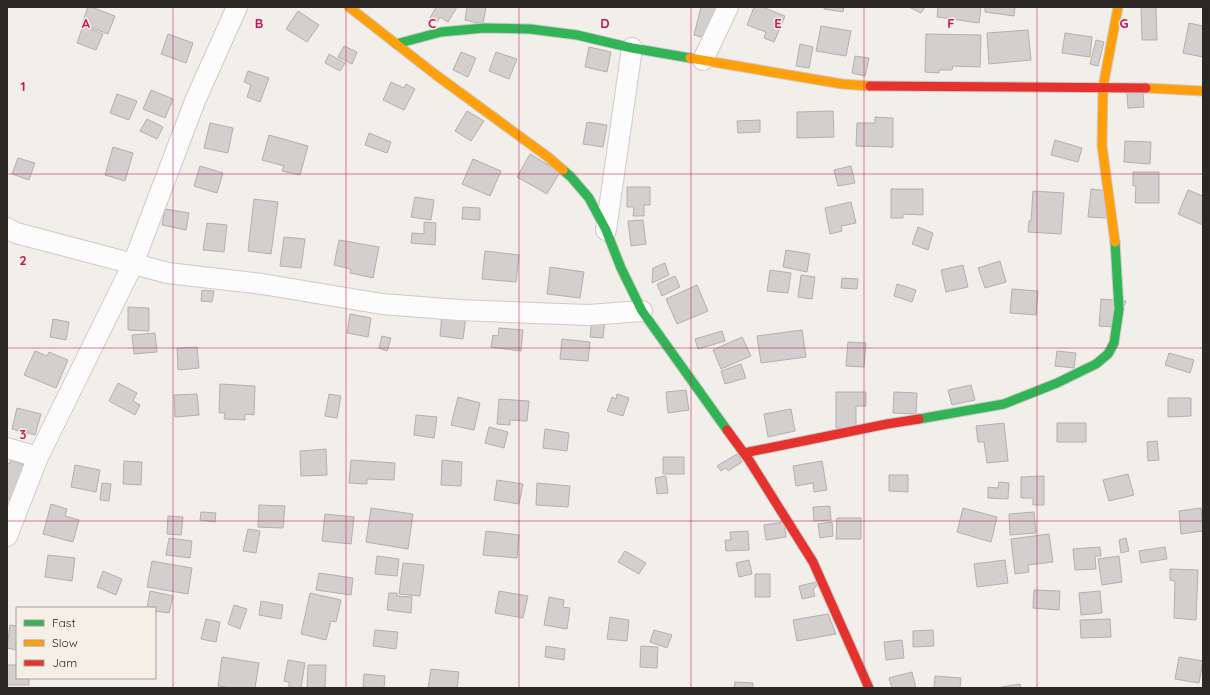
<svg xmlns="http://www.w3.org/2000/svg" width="1210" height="695" font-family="Quicksand,sans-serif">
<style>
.building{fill:#d3cfce;stroke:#b3afae}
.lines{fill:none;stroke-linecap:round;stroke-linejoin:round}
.street-casing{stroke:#cdcac7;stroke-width:22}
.fast-casing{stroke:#cdcac7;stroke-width:11}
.slow-casing{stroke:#cdcac7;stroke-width:11}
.jam-casing{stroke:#cdcac7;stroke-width:11}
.street{stroke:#fdfcfc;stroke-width:20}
.fast{stroke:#30b455;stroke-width:9}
.slow{stroke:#ff9f0a;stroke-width:9}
.jam{stroke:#e5322d;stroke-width:9}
.grid{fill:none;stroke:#c2185b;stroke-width:1;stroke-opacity:0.55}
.grid-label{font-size:13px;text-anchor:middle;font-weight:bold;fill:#c2185b;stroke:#f5efe6;stroke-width:3;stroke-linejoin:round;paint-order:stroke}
</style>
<rect width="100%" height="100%" fill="#f2eeea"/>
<path class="building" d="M88,7H91L115,16L108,34L82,24Z
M436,7H457L448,22L440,17L437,22L430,18Z
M467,7H486L483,24L465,20Z
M701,7H722L714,40L694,35Z
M754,7H762L785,16L774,42L764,38L766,32L747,25Z
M824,7H844L843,12L824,9Z
M909,7H925L921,13Z
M938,7H981L979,23L937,17Z
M985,7H1015L1014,16L985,12Z
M1141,7H1156L1157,40H1142Z
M298,11L319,25L307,42L286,29Z
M1189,23L1203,26V57L1183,53Z
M83,26L103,34L96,50L77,43Z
M821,26L851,31L846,56L816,51Z
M1028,30L1031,60L989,64L987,33Z
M1065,33L1092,37L1090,57L1062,53Z
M168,34L193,43L186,63L161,54Z
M926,34L981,35L980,67L953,66L952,70H939V73L925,72Z
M1096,40L1104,42L1098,66L1090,64Z
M800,44L813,47L809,68L796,66Z
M344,46L357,52L352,64L338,57Z
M589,47L611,52L607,72L585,67Z
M461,52L476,58L468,77L453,70Z
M496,52L517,59L509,79L489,71Z
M329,54L345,63L340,71L325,63Z
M855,56L869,58L865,76L852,73Z
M248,71L269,78L260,102L247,97L251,85L244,82Z
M391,82L404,88L406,84L415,89L404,110L383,100Z
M151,90L173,99L165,118L143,109Z
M1143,92L1144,107L1128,108L1127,93Z
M117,94L137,101L129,120L110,113Z
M467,111L484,121L471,141L455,131Z
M833,111L834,137L797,138V112Z
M875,117L893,118V147L856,146L857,123H875Z
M147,119L163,127L157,139L140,131Z
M760,120V132L738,133L737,121Z
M587,122L607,125L603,147L583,144Z
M210,123L233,128L228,153L204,148Z
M369,133L391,142L387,153L365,145Z
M269,135L308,146L300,175L282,171L284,166L262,160Z
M1055,140L1082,148L1078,162L1051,155Z
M1125,141L1151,142L1150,164L1124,162Z
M113,147L133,153L125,181L105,175Z
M530,154L560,172L547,194L517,177Z
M18,158L35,163L29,180L12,174Z
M473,159L501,171L490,196L462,184Z
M200,166L223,173L217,193L194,186Z
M851,166L855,183L838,186L834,170Z
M1133,172H1159V203H1135L1136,186H1133Z
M627,187H650V205H644V216H633L634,207H627Z
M891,189H923V215L903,214V218H891Z
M1091,189L1109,191L1106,218L1088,217Z
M1188,190L1203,196V225L1178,214Z
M1033,191L1064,193L1061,234L1028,232L1029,221H1031Z
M415,197L434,200L431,220L411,217Z
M254,199L278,202L271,254L248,251Z
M851,202L856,223L841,226L842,231L830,234L825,208Z
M463,207L480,208V220L462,219Z
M165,209L189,213L186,230L162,225Z
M643,220L646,244L631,246L628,221Z
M424,222L436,223L435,245L411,243L412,233L424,234Z
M207,223L227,225L224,252L203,250Z
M918,227L933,233L928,250L912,244Z
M284,237L305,239L301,268L280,266Z
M339,240L379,247L373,278L350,273L351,269L334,265Z
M786,250L810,254L807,272L783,267Z
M485,251L519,255L516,282L482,279Z
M1000,261L1006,282L985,288L978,268Z
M665,263L669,275L652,283L653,268Z
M963,265L968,287L946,292L941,270Z
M550,267L584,272L580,298L547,294Z
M770,270L791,273L788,293L767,291Z
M801,275L815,277L812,299L798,297Z
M675,276L680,287L662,296L657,284Z
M842,278L858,279L857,289L841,288Z
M897,284L916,290L912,302L894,296Z
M697,285L708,311L677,324L666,299Z
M1012,289L1038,291L1036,315L1010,313Z
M202,290L214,291L212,302L201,301Z
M1101,299L1126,301L1115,327L1099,326Z
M128,307L149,308V331L128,330Z
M350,314L371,318L368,337L347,333Z
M442,314L466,317L463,339L440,336Z
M53,319L69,322L66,340L50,337Z
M592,319L605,320L603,338L590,337Z
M499,328L523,330L521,351L491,347L493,335L498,336Z
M802,330L806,357L761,363L757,336Z
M722,331L725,341L698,349L695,339Z
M155,333L157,352L134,354L132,335Z
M382,336L391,338L387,351L379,348Z
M742,337L751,356L721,369L713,350Z
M562,339L590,342L588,361L560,359Z
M848,342L866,343L864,367L846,366Z
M197,347L199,368L178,370L177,348Z
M35,351L47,356L49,352L68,360L56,388L24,375Z
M1057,351L1076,353L1074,368L1055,366Z
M1169,353L1194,360L1190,373L1165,365Z
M741,364L746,378L725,384L721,371Z
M118,383L137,393L133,401L140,405L135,415L109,401Z
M220,384L255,386L254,415L245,414V420L224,419L225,413H219Z
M971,385L975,400L952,405L948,390Z
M686,390L689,410L668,413L666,392Z
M836,392H866V406H856V428H836Z
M894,392L917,393L916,414L893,413Z
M197,394L199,415L175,417L174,395Z
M329,394L341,396L337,418L325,416Z
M617,394L629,398L623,416L607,411L612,397L616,399Z
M458,397L480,403L474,430L451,425Z
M1168,398H1191V416L1168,417Z
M499,399L529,401L527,421L510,420V425L497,424Z
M17,408L41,414L35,435L12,429Z
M791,409L795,431L768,437L764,414Z
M416,415L437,417L434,438L414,435Z
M1004,423L1008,461L987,463L984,442H978L976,426Z
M1057,423H1086V442H1057Z
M489,427L508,432L504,448L485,443Z
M545,429L569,433L567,451L543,448Z
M1157,441L1159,460L1148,461L1147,442Z
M326,449L327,475L301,476L300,451Z
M737,454L742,462L728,471L726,468L721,471L717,466Z
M663,457H684V474H663Z
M11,460L27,466L14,502L7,499V463L9,464Z
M351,460L395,463L394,480L367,479V484L349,483Z
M442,460L462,462L461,486L441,485Z
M124,461L142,462L141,485L123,484Z
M822,461L827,490L814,492L813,483L796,486L793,466Z
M75,465L100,470L96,492L71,487Z
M1128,474L1134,495L1109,501L1103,480Z
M889,475H908V492L889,491Z
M666,476L668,493L657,494L655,478Z
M1044,476V505H1033V498H1021V477Z
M497,480L523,484L519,504L494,500Z
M999,482L1009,483L1008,499L988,498V487L998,488Z
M102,483L111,484L109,501L100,500Z
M537,483L570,486L568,507L536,505Z
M51,504L67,509L65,516L79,520L73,542L43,534Z
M259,505L285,506L283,528L258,527Z
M830,506L831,520L814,521L813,507Z
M371,508L413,514L408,549L366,542Z
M963,508L997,517L991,542L957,532Z
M1201,508L1203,531L1181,534L1179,511Z
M201,512L216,513L215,522L200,520Z
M1034,512L1036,533L1010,535L1009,514Z
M325,514L354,517L351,544L322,541Z
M168,516L183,517L181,535L167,534Z
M837,518H861V539H836Z
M784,522L786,537L766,540L764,525Z
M832,522L833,536L820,538L818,524Z
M248,529L260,531L256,553L243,551Z
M486,531L519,535L517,558L483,555Z
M748,531L749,550L726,551L725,540H731L730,532Z
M1049,534L1053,562L1028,565L1029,572L1015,574L1011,539Z
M169,538L192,541L190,558L166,555Z
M1126,538L1129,551L1121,553L1119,540Z
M1100,547L1101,556H1095L1096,569L1075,570L1073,549Z
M1165,547L1167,559L1141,563L1139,551Z
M625,551L646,563L639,574L618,562Z
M48,555L75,558L72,581L45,577Z
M377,556L399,559L397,576L375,574Z
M1119,556L1122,582L1102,585L1098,559Z
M749,560L752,574L739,577L736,563Z
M1005,560L1008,583L977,587L974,564Z
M152,561L192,568L188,594L147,587Z
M403,563L424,565L420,596L399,594Z
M1170,569L1198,570L1196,620L1174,618L1175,581L1170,580Z
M103,571L122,579L116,595L97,587Z
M319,573L353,578L351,595L316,590Z
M755,574H770V597H755Z
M820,581L813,590L815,596L802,599L799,586Z
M1034,590L1060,591L1059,610L1033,608Z
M150,591L173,596L169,613L155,611V608H147Z
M499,591L528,596L523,618L495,613Z
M1100,591L1102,613L1081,615L1079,593Z
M310,593L341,600L336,622L331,621L326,640L301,634Z
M389,593H397V596L412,597L411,613L387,610Z
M549,597L564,600L563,607L570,608L567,629L544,625Z
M261,601L283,605L281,619L259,615Z
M234,605L247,609L240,629L228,624Z
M828,614L836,634L797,641L793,620Z
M610,617L629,620L627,641L607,639Z
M206,619L220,622L216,642L201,639Z
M1110,619L1111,637L1081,638L1080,620Z
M10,625L17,626V650L7,648Z
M375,630L398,632L396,649L373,646Z
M654,630L672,635L667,648L650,642Z
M933,630L934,646L913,647V631Z
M902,640L904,658L886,660L884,642Z
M546,646L565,649L564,660L545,657Z
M641,646L658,647L657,668L640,667Z
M222,657L259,663L255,688H226L227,687L218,686Z
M1179,657L1203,661L1199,683L1175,679Z
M288,660L305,663L301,688L289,687V682L284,681Z
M7,665H17V678H29V685H7Z
M308,665H326L325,688H307Z
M431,669L459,672L457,688H428Z
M912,672L916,688H892L889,678Z
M364,674L385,676L384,688H363Z
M935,676L961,678L960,688H934Z
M735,682L753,683V688H734Z
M1020,684L1021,688H996Z"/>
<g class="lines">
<g class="street-casing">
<path id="street" d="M703,60L728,7
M7,228L16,233L168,273L262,284L382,304L459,310L533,313L589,315L642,311
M606,230L632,48
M7,448L38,457
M7,536L38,457L133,264L195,101L237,7"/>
</g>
<g class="fast-casing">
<path id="fast" d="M396,44L441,32L484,28L530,29L577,35L632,48L690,58
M563,170L571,177L589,198L606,230L621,268L642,311L727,430
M919,419L1004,404L1057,383L1096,364L1108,354L1114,343L1119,309L1115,242"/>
</g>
<g class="slow-casing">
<path id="slow" d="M349,7L436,75L548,157L563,170
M690,58L842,84L870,86
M1146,88L1203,91
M1115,242L1102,146L1103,87L1118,7"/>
</g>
<g class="jam-casing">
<path id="jam" d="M870,86L1146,88
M727,430L749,460L813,562L869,688
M744,453L887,424L919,419"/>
</g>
<use href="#street" class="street"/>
<use href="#fast" class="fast"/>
<use href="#slow" class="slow"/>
<use href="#jam" class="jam"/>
</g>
<path class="grid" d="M173,7V688M346,7V688M519,7V688M691,7V688M864,7V688M1037,7V688M7,174H1203M7,348H1203M7,521H1203"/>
<g class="grid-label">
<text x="86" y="28">A</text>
<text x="259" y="28">B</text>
<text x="432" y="28">C</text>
<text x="605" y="28">D</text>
<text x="778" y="28">E</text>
<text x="951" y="28">F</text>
<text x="1124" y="28">G</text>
<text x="23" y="91">1</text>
<text x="23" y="265">2</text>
<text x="23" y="439">3</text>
</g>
<rect width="1210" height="695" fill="none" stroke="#2a2724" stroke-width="16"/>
<rect x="16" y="607" width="140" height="72" fill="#f5efe6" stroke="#a49f98"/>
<rect x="24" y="620" width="20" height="6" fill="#30b455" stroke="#a49f98"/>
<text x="52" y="627" font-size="12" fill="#2a2724">Fast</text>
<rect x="24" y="640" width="20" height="6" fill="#ff9f0a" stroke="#a49f98"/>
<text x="52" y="647" font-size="12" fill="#2a2724">Slow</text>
<rect x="24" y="660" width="20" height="6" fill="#e5322d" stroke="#a49f98"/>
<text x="52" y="667" font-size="12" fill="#2a2724">Jam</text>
</svg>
